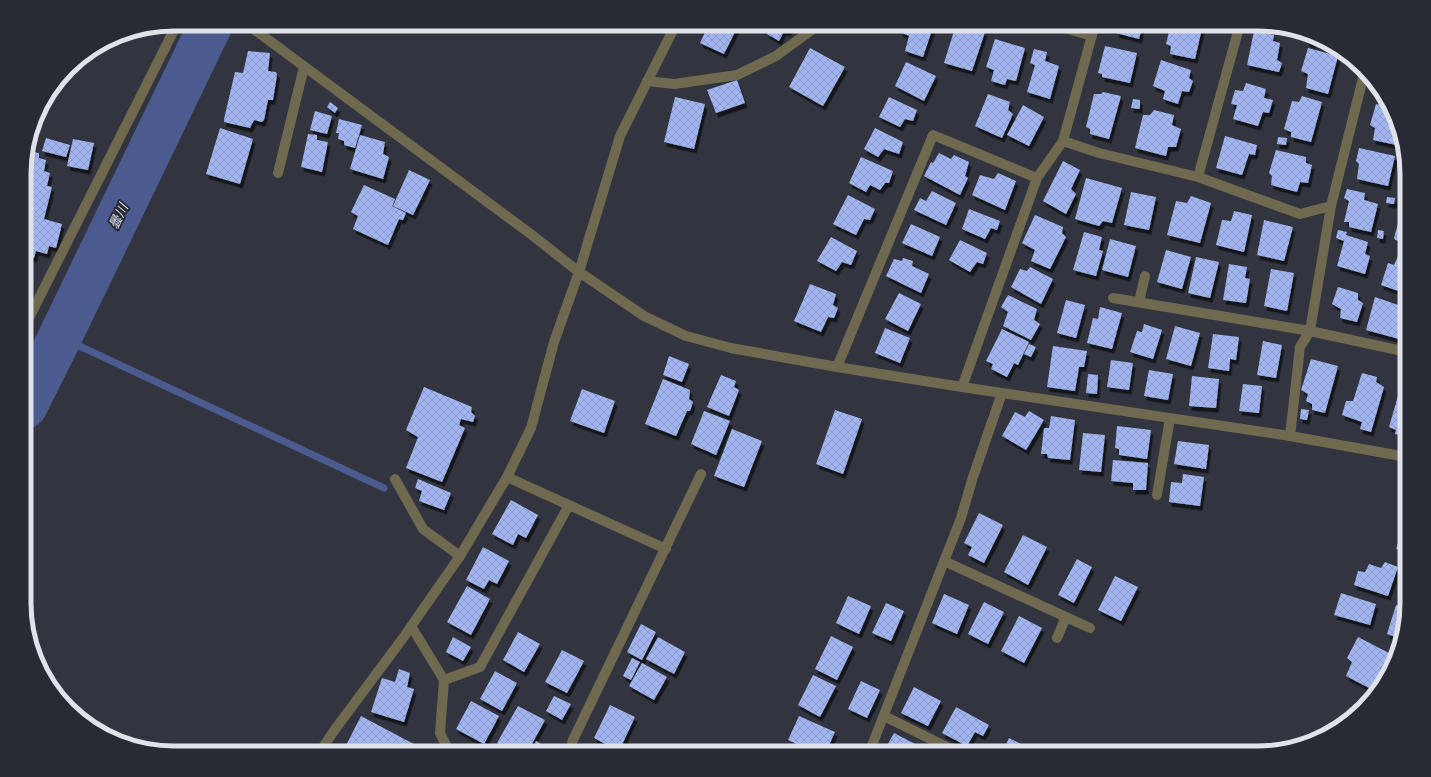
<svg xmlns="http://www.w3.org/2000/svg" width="1431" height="777" font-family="Inter,'Noto Sans JP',sans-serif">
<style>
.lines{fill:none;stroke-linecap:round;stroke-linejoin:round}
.stream{stroke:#4b5b8f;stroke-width:7}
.river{stroke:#4b5b8f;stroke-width:44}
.building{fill:url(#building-cross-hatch);filter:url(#shadow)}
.service{stroke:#6f694f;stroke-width:10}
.minor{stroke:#6f694f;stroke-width:10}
.tertiary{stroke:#6f694f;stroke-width:10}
.labels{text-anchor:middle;stroke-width:4;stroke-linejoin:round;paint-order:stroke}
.water-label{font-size:13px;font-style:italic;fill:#dae0f1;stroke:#282b34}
.rim{fill:none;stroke:#dfe2e8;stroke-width:5}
</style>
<defs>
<pattern id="building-cross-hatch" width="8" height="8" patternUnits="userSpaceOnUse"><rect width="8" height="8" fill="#a1b5f0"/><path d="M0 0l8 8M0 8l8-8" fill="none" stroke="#8a99c6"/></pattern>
<filter id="shadow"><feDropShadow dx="2.5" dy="4.5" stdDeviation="0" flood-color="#0009"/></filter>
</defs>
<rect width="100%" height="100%" fill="#32353f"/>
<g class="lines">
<path class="stream" d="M60,337L384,488"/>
<path class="river" d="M25,407L60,337L211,24"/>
</g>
<path class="building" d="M709,24H739L724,54L700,43Z
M772,24H792L788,32L784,31L779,41L767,34Z
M903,24H934L923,57L905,51L909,36L900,32Z
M1116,24H1143L1139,39L1116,33L1118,25Z
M1171,24H1203L1195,59L1170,54L1171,46L1166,44Z
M964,25L985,32L972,71L944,63L954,31L960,32Z
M1254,31L1274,35L1273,41L1280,43L1277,60L1282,63L1279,72L1247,65Z
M1308,34L1324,41V42L1316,40L1313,44L1307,42Z
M995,39L1025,48L1016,81L1007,79L1005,85L991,81L994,70L986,67Z
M1105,46L1137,53L1130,83L1102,77V74L1098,73Z
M810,48L845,67L823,106L789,87Z
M1308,48L1338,56L1328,94L1306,88L1308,74L1301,71Z
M1034,49L1047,52L1045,61L1059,66L1050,99L1027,92L1035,65L1030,63Z
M248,51L270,53L268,71L276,72L277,75L273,100H268L264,120L262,122L254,120L250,128L224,122V119L235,72L243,73Z
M1161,60L1191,70L1189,78L1193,81L1189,92L1182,91L1178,104L1163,99L1165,91L1153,86Z
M906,62L936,76L924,101L895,86Z
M737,80L745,103L716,113L707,90Z
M1246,83L1266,89L1264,98L1273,100L1269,113L1263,112L1258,126L1233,119L1237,105L1231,104L1235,90L1243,91Z
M1103,92L1121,96L1109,139L1090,134V129L1086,127L1094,94H1101Z
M988,94L1010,102L1008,110L1013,114L1002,138L975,126Z
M1302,96L1322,102L1311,142L1291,137V132L1284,129L1292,101L1299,102Z
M675,97L705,104L694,149L664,142Z
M889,97L917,110L913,121L905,119L900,127L879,117Z
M1133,99L1140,100V109L1131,108Z
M330,102L338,108L335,113L327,107Z
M1376,104L1390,107L1399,126L1402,141L1401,146L1373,140L1375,128L1370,125Z
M1023,105L1044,117L1029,146L1007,135Z
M1154,110L1174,115L1172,125L1181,129L1176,147H1168L1166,156L1135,148L1143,115H1150Z
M315,111L332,116L327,134L310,130Z
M339,119L362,125L355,148L344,145V141L338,139L339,133H336Z
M220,128L253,139L240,184L206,174Z
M875,128L903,142L899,154L884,149L878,157L864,149Z
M308,134L317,135V140L328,142L322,172L301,167Z
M360,135L385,142L383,154L389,157L383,179L350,169Z
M1225,136L1257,145L1255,155L1249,154L1242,175L1216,168Z
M1278,137L1287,138L1286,145L1277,144Z
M46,138L70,145L66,157L42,151Z
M73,139L94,143L88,170L67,166Z
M1359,148L1395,156L1388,186L1357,179L1359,164L1356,161Z
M1276,150L1306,157V163L1312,165L1308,183L1300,182L1297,192L1271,185L1272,176L1269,173Z
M27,151L39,153V158L46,160L44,171L50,173L47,186L52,187L44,219L62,224L56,248L49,246L47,254L36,251L34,258L25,255V214L38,217L25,213V158Z
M939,153L951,159L954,155L969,162L965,176L968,178L960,195L924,176L931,162L933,163Z
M861,157L893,171L889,183H885L880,190L870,185L866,192L849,183Z
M1399,159L1406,160L1405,168L1398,166Z
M1063,161L1080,170L1071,189L1076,194L1066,214L1043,201Z
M409,170L430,180L413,215L393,206Z
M998,173L1016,181L1005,210L972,195L980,175L994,179Z
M1086,178L1122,188L1112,223L1103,221L1099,226L1075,219Z
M364,185L395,199L391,209L392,206L406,213L403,220L399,219L388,245L353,229L358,216L351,212Z
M1347,189L1365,193L1364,200L1378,204L1371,232L1349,227V222H1344L1349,201L1344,198Z
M932,191L956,203L946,225L914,210L920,198L926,201Z
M1131,192L1156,197L1149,230L1124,225Z
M848,195L875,209L870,220L864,219L856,235L833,224Z
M1191,196L1211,203L1200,243L1167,235L1176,201L1187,203Z
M1387,197L1395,198L1394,204L1386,203Z
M1403,205H1407V247L1399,245V241L1395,240L1394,238Z
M969,209L1000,221L997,230L991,228L985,239L962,229Z
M1234,211L1252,215L1244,252L1216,245L1222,220L1231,221Z
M1035,215L1063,227L1062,233L1066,237L1050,269L1031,261L1035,250L1022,243Z
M1264,220L1293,227L1284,261L1257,255Z
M911,224L940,237L932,256L902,243Z
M1338,230L1347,232L1346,235L1368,242L1365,254L1370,256L1365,274L1337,266L1344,241L1336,238Z
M1378,230L1384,231L1383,239L1377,238Z
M1084,232L1102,237L1099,250L1103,251L1096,276L1073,270Z
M831,237L857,251L851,265L842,262L836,271L817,261Z
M1110,239L1136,246L1128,277L1102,270Z
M960,240L987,253L983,264L977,262L970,272L949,260Z
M1166,250L1191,257L1182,289L1157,282Z
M1398,256L1407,259V294L1381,285L1388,263L1394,265Z
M1196,257L1219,262L1210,298L1188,293Z
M903,258L913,261L912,266L929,274L921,293L886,276L894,259L902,261Z
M1229,264L1247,267L1245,278L1250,279L1246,303L1223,300Z
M1030,267L1053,279L1041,304L1011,287L1020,269L1027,271Z
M1271,269L1294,273L1287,311L1264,306Z
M810,284L836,294L833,305L838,308L834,318L828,317L821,332L794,321Z
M1338,287L1358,293V300L1363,303L1357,322L1340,318L1341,309L1332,304Z
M899,293L921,304L908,331L885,319Z
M1008,295L1037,309L1034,320L1040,324L1031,340L1003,326L1008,312L1001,307Z
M1375,297L1401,306L1400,312L1405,314L1399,339L1366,330Z
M1066,300L1085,305L1076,338L1057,333Z
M1100,307L1122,313L1112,349L1087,343L1093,318L1098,319Z
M1144,324L1162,330L1153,359L1130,352L1137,331L1142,332Z
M1175,326L1200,333L1191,366L1166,359Z
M885,328L910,338L900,363L875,353Z
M1002,329L1029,342L1018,365L1014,363L1007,377L991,369L993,364L986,361Z
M1213,334L1239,337L1236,360L1230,359L1229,371L1208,368Z
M1263,341L1282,345L1276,378L1257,375Z
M1029,344L1036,347L1031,357L1024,354Z
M1053,346L1087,351L1084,367H1079L1075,391L1047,387Z
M669,356L689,364L682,382L663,375Z
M1311,359L1338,366L1325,413L1312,410V404L1306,401L1308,394L1301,390Z
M1111,360L1133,363L1129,390L1107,387Z
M1149,370L1173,374L1168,400L1144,396Z
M1362,373L1377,377L1376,382L1384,387L1371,432L1360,429L1362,422L1342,415L1346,401H1353Z
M1088,374L1098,375L1097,394L1086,393Z
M721,375L736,381L734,387L739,390L729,416L707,407Z
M1192,376L1219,379L1216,408L1189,406Z
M663,379L690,390L689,399L693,402L690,411H687L676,436L645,424Z
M1243,384L1262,386L1259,413L1239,411Z
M424,387L472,407L471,412L475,416L473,422L461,419L459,425L465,428L442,482L406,468L418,437L406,430Z
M582,389L615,401L604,433L570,421Z
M1400,389L1407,391V437L1395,434L1396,430L1389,427Z
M1301,409L1309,410L1307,420L1300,419Z
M835,410L862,419L843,474L816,464Z
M704,411L730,421L716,455L691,444Z
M1029,411L1044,420L1026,450L1002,436L1015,412L1025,417Z
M1051,416L1075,420L1070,460L1048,458L1047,454H1041L1044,428H1049Z
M1117,426L1151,430L1147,459L1119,455V449L1115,448Z
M732,429L762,441L744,487L714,476Z
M1083,433L1105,435L1101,472L1079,470Z
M1178,441L1209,445L1206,469L1174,464Z
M1113,460L1148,463L1146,490H1133V483L1111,481Z
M1183,474L1204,477L1200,506L1169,502L1171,482L1182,483Z
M418,479L451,493L444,510L419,501L422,491L415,488Z
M511,500L538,515L526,538L518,534L513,545L492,534Z
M979,513L1003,525L984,563L968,555L972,547L964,543Z
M1023,535L1047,547L1028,585L1004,572Z
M1407,535V552L1396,549L1400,538L1405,540Z
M483,547L509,561L497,584L489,580L484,589L466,580Z
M1077,559L1092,567L1074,603L1058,595Z
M1385,562L1398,567L1388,596L1354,585L1358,571L1365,572L1369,564L1381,568Z
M1115,576L1138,587L1121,621L1098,610Z
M467,586L490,599L471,635L447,622Z
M1341,593L1376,604L1370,625L1334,615Z
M944,594L969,605L957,634L932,623Z
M848,596L871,606L859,634L836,623Z
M984,602L1004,612L988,644L968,634Z
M886,603L904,611L891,641L872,633Z
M1396,605L1407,609L1399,638L1387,634Z
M1019,616L1042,628L1024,663L1001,651Z
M641,624L656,632L642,660L627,652Z
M518,632L540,644L524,672L503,660Z
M831,636L853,647L837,680L815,669Z
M453,637L471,647L463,661L446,652Z
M658,637L685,652L674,674L646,659Z
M1358,637L1389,653L1371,689L1346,676L1352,662L1347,658Z
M562,650L584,661L567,693L545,682Z
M632,658L640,662L631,680L623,676Z
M642,663L667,677L654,700L629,686Z
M399,669L410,673L407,687L414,689L404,722L371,712L382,678L395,682Z
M495,671L517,683L502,711L480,699Z
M813,675L836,686L820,717L798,705Z
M861,681L880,690L867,718L848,709Z
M914,687L941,701L928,726L901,713Z
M554,696L571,704L562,720L546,711Z
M471,701L499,716L484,744L456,729Z
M610,705L635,717L619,751L594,738Z
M518,706L545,720L527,753H515L497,743Z
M956,707L989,725L983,736L975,732L967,746L942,733Z
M361,716L425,750L424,753H342Z
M799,716L835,732L826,752L816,748L814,752L788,740Z
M894,733L921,747L917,753H883Z
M1009,738L1031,749L1029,753H995L999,744L1005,747Z
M536,741L548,748L545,753H530Z"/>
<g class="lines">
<path class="service" d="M395,479L423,529L460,556"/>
<path class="minor" d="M247,24L532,235L579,272L644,316L686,336L731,348L837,367L962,387L1290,436L1407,457
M1051,24L1092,36
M647,81L674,84L737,75L776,56L820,24
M1063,141L1099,153L1198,177L1300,214L1331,206
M278,173L304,67
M1198,177L1240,24
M1113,298L1310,331L1407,352
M1139,302L1145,276
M25,326L177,24
M837,367L933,135L1037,178
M962,387L1037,178L1063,141L1095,24
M1290,436L1300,347L1310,331L1331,206L1364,74
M507,477L666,549
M1157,495L1170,418
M944,561L1090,628
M411,626L444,680L440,733L450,753
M1057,638L1066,617
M444,680L480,667L569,505
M884,716L959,753
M319,753L336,728L403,638L460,556L507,477L531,428L554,342L579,272
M569,753L573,740L701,474
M869,753L961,518L973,477L1002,393"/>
<path class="tertiary" d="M579,272L620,136L676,24"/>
</g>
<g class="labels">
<g class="water-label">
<text transform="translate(118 216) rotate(-64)" y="5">曇川</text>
</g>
</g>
<path d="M0 0H1431V777H0ZM174 31H1257A143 143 0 0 1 1400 174V603A143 143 0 0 1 1257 746H174A143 143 0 0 1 31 603V174A143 143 0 0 1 174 31Z" fill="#282b34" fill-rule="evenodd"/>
<path class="rim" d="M174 31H1257A143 143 0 0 1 1400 174V603A143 143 0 0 1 1257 746H174A143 143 0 0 1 31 603V174A143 143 0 0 1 174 31Z"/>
</svg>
